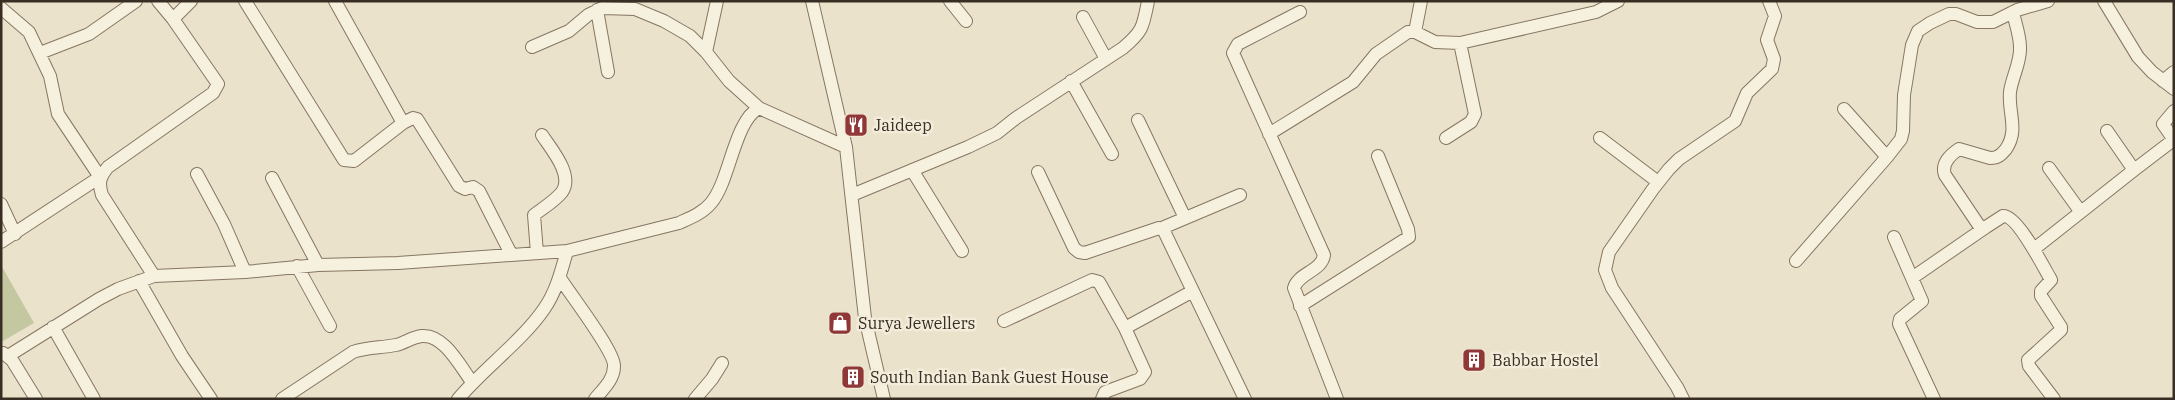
<svg xmlns="http://www.w3.org/2000/svg" width="2175" height="400" font-family="'IBM Plex Serif',serif">
<style>
.green{fill:#c3c8a0}
.lines{fill:none;stroke-linecap:round;stroke-linejoin:round}
.minor-casing{stroke:#867661;stroke-width:14}
.minor{stroke:#f6f0de;stroke-width:12}
.labels{text-anchor:middle;stroke-width:5;stroke-linejoin:round;paint-order:stroke}
.poi-label{font-size:16px;fill:#392e23;stroke:#f3ecda;text-anchor:start}
</style>
<rect width="100%" height="100%" fill="#ebe2cb"/>
<path class="green" d="M1,265L34,323L3,341L1,339Z"/>
<g class="lines">
<g class="minor-casing">
<path id="minor" d="M245,1L344,160L354,161L403,123L413,118L417,119L459,186L465,189L473,187L479,191L511,254
M335,1L403,123
M812,1L846,147L865,318L884,399
M950,1L966,21
M2104,1L2138,57L2152,72L2174,89
M1,8L29,32L50,76L58,114L100,177L1,242
M597,10L608,72
M1300,12L1238,44L1233,53L1324,255C1322,271 1298,273 1294,288L1337,399
M2013,12C2015,23 2020,35 2020,47C2021,62 2012,77 2010,92C2008,113 2019,130 2006,149C2001,155 1998,158 1990,158L1959,149C1950,155 1941,164 1945,175L1980,227H1986L2003,216C2017,215 2043,266 2050,278L2051,280L2041,291V296L2061,327V330L2028,360L2029,366L2054,399
M1083,17L1106,59
M173,19L191,1
M1415,32L1421,1
M532,47L569,31L588,15L602,8L635,9L664,21L690,36L706,52L729,81L759,108
M706,52L717,1
M40,53L89,34L136,1
M1071,81L1112,154
M2163,81L2174,72
M1844,109L1887,157
M1138,120L1185,218
M1269,134L1353,82L1376,54L1408,32H1415L1435,42L1460,43L1596,12L1618,1
M1446,138L1471,122L1475,114L1460,43
M1600,138L1658,182
M2049,168L2080,211
M912,170L962,251
M2134,170L2172,141V137L2163,124L2174,111
M1038,172L1074,248L1079,252L1085,253L1159,228L1163,229L1245,399
M197,174L224,224L245,272
M272,178L318,265
M852,195L968,147L997,133L1016,118L1123,48C1143,31 1143,27 1148,1
M1,204L15,234
M1162,228L1240,195
M1894,237L1922,301L1900,319L1899,324L1934,399
M2034,249L2134,170L2107,131
M537,253L534,215C543,208 555,201 562,192C574,175 551,149 542,135
M1796,261L1887,157L1901,139L1903,131L1904,95L1912,45L1918,31L1930,23L1949,14H1956L1977,22H1993L2017,10L2048,1
M297,266L330,326
M154,276L102,195C98,182 100,177 108,167L213,93L218,84L173,19L158,1
M560,278C570,294 615,352 614,366C614,380 603,389 595,399
M1912,278L1986,227
M139,281L182,356L211,399
M1300,306L1409,237L1408,229L1378,156
M1004,321L1092,280L1099,282L1125,328L1145,372L1140,379L1105,392L1102,399
M53,327L94,399
M1125,328L1193,291
M3,353L12,360L36,399
M8,356L99,299L118,289L154,276L245,272L318,265L398,263L567,251L679,223C690,218 703,213 711,203C730,181 734,121 759,108L846,147
M282,399L353,352C367,347 381,348 396,345C405,343 412,337 422,336C444,334 460,366 472,382
M458,399C484,368 522,341 544,309C556,292 561,272 567,251
M695,399L712,379L722,363
M1683,399L1677,387L1612,288L1605,270L1609,252L1653,189L1669,169L1679,159L1735,121L1747,93L1772,69L1774,59L1767,40L1775,16L1769,1"/>
</g>
<use href="#minor" class="minor"/>
</g>
<defs>
<g id="restaurant-square" transform="scale(1.25)"><rect x="-9" y="-9" width="18" height="18" rx="4" fill="#8f3837" stroke="#f3ecda"/><path d="M-5-6h1v4h1v-4h1v4h1v-4h1v5L-1.5 .5V6h-2V.5L-5-1ZM5-6V6H3V1.5H1.5Q1.5-4 5-6Z" fill="#fff"/></g>
<g id="shop-square" transform="scale(1.25)"><rect x="-9" y="-9" width="18" height="18" rx="4" fill="#8f3837" stroke="#f3ecda"/><path d="M-5-2.5h2.3a2.7 3.5 0 0 1 5.4 0H5L5.5 6h-11ZM-1.5-2.5h3a1.5 2.3 0 0 0-3 0Z" fill="#fff"/></g>
<g id="building-square" transform="scale(1.25)"><rect x="-9" y="-9" width="18" height="18" rx="4" fill="#8f3837" stroke="#f3ecda"/><path d="M-4-6H4V6H1V3H-1V6H-4ZM-2.5-4.3h1.7v1.8h-1.7ZM.8-4.3h1.7v1.8H.8ZM-2.5-1h1.7V.8h-1.7ZM.8-1h1.7V.8H.8Z" fill="#fff"/></g>
</defs>
<g fill-rule="evenodd">
<use href="#restaurant-square" x="856" y="125"/>
<use href="#shop-square" x="840" y="323"/>
<use href="#building-square" x="1474" y="360"/>
<use href="#building-square" x="853" y="377"/>
</g>
<g class="labels">
<g class="poi-label">
<text x="874" y="131">Jaideep</text>
<text x="858" y="329">Surya Jewellers</text>
<text x="1492" y="366">Babbar Hostel</text>
<text x="870" y="383">South Indian Bank Guest House</text>
</g>
</g>
<rect width="2175" height="400" fill="none" stroke="#392e23" stroke-width="5"/>
</svg>
